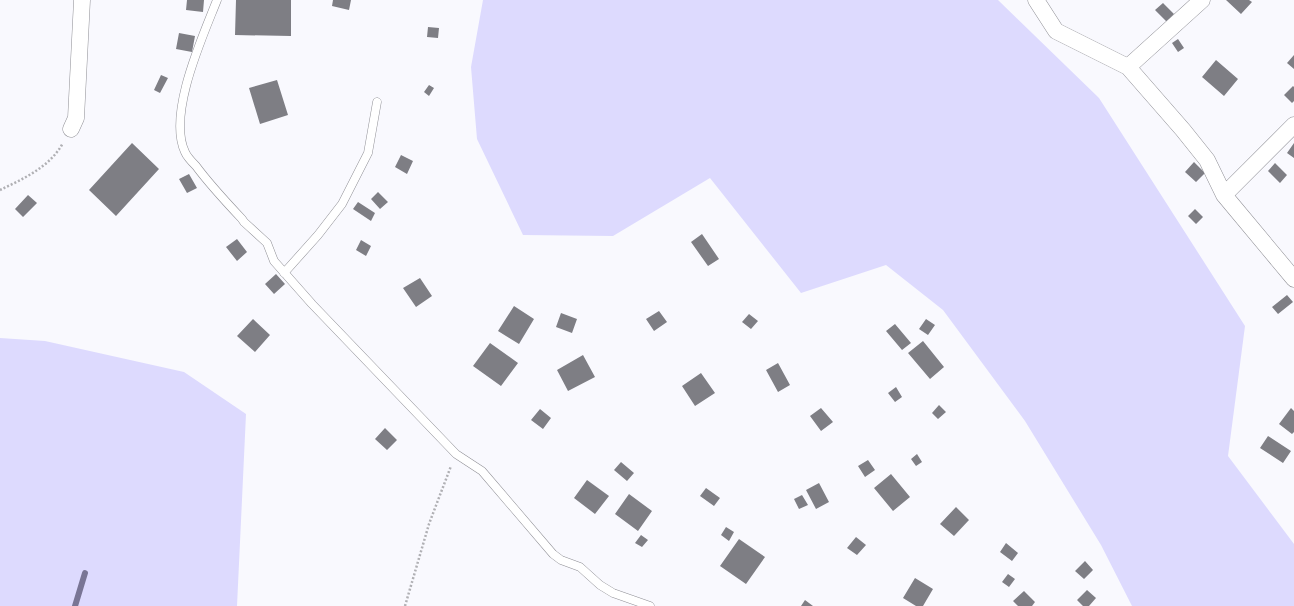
<svg xmlns="http://www.w3.org/2000/svg" width="1294" height="606" font-family="Figtree,sans-serif">
<style>
.green{fill:#dddafe}
.lines{fill:none;stroke-linecap:round;stroke-linejoin:round}
.stream{stroke:#797595;stroke-width:6}
.building{fill:#7e7e84}
.lane-casing{stroke:#8f8f95;stroke-width:9}
.street-casing{stroke:#8f8f95;stroke-width:17}
.path{stroke:#b0b0b4;stroke-width:2.5;stroke-dasharray:2 2;stroke-linecap:butt}
.lane{stroke:#fff;stroke-width:8}
.street{stroke:#fff;stroke-width:16}
</style>
<rect width="100%" height="100%" fill="#f9f9fe"/>
<path class="green" d="M483,0H998L1099,98L1245,326L1228,456L1294,544V606H1132L1101,545L1025,421L943,310L886,265L801,293L710,178L613,236L523,235L477,139L471,67Z
M0,338L45,341L184,372L246,414L237,606H0Z"/>
<g class="lines">
<path class="stream" d="M75,606L85,573"/>
</g>
<path class="building" d="M187,0H204L203,12L186,10Z
M236,0H291V36L235,35Z
M333,0H351L349,10L332,6Z
M1226,0H1249L1252,2L1241,14Z
M1163,3L1174,14L1167,22L1155,10Z
M428,27L439,28L438,38L427,37Z
M179,33L195,36L192,52L176,49Z
M1178,39L1184,48L1178,52L1172,43Z
M1294,55V69L1287,63Z
M1216,60L1238,79L1224,96L1202,77Z
M161,75L168,78L160,93L154,90Z
M277,80L288,115L260,124L249,88Z
M429,85L434,88L429,96L424,92Z
M1293,86L1294,87V101L1292,103L1284,95Z
M132,143L159,169L116,216L89,190Z
M1294,143V158L1287,153Z
M401,155L413,161L407,174L395,167Z
M1194,162L1205,173L1196,182L1185,172Z
M1275,163L1287,175L1280,183L1268,171Z
M189,174L197,188L187,193L179,179Z
M378,192L388,202L380,209L371,199Z
M28,195L37,203L23,217L15,209Z
M358,202L375,213L371,221L353,209Z
M1195,209L1203,217L1196,224L1188,216Z
M702,234L719,259L708,266L691,242Z
M237,239L247,252L237,261L226,247Z
M361,240L371,246L366,256L356,250Z
M276,274L285,284L274,294L265,284Z
M420,278L432,296L416,307L403,288Z
M1287,295L1293,302L1278,314L1272,307Z
M514,306L534,319L519,344L498,331Z
M659,311L667,322L654,331L646,319Z
M561,313L577,319L572,333L556,327Z
M749,314L758,321L751,329L742,322Z
M253,319L270,335L255,352L237,336Z
M926,319L935,325L928,335L919,329Z
M895,324L911,343L902,350L886,331Z
M923,341L944,367L930,379L908,353Z
M490,343L518,363L501,386L473,366Z
M583,355L595,377L568,391L557,370Z
M778,363L790,385L778,392L766,370Z
M701,373L715,393L695,406L682,386Z
M896,387L902,397L895,402L888,393Z
M939,405L946,412L938,419L932,413Z
M821,408L833,422L821,431L810,416Z
M1291,408L1294,411V432L1292,434L1279,424Z
M540,409L551,418L543,429L531,420Z
M385,428L397,440L387,450L375,439Z
M1268,436L1291,451L1283,463L1260,448Z
M917,454L922,462L916,466L911,459Z
M868,460L875,470L865,477L858,466Z
M621,462L634,473L627,481L614,470Z
M891,474L910,497L893,511L874,488Z
M587,480L609,496L595,514L574,498Z
M819,483L829,502L816,509L806,490Z
M706,488L720,498L714,506L700,496Z
M629,494L652,511L638,531L615,514Z
M802,495L808,505L799,509L794,499Z
M956,507L969,520L954,536L940,524Z
M726,527L734,532L729,541L721,535Z
M641,535L648,540L642,547L635,543Z
M856,537L866,545L857,555L847,548Z
M739,539L765,557L746,584L720,566Z
M1006,543L1018,553L1012,561L1000,552Z
M1085,561L1093,570L1084,579L1075,571Z
M1008,574L1015,579L1009,587L1002,582Z
M915,578L933,589L923,606H916L903,598Z
M1087,590L1096,598L1089,606H1083L1077,600Z
M1024,591L1035,602L1032,606H1018L1013,601Z
M805,600L813,606H801Z"/>
<g class="lines">
<g class="lane-casing">
<path id="lane" d="M217,0C203,36 167,114 185,152C187,157 192,162 196,166C210,185 226,202 242,219L244,222L267,243L274,261L312,304L456,454L482,471L553,554L561,560L580,567L600,585L613,593L650,606
M284,273L318,235L342,204L368,153L377,102"/>
</g>
<g class="street-casing">
<path id="street" d="M1036,0L1056,31L1128,67L1183,130L1207,160L1224,195L1294,279
M1128,67L1202,0
M71,129L76,118L82,0
M1224,195L1294,125"/>
</g>
<path class="path" d="M0,190C23,179 50,167 63,143
M405,606L429,524L451,466"/>
<use href="#lane" class="lane"/>
<use href="#street" class="street"/>
</g>
</svg>
